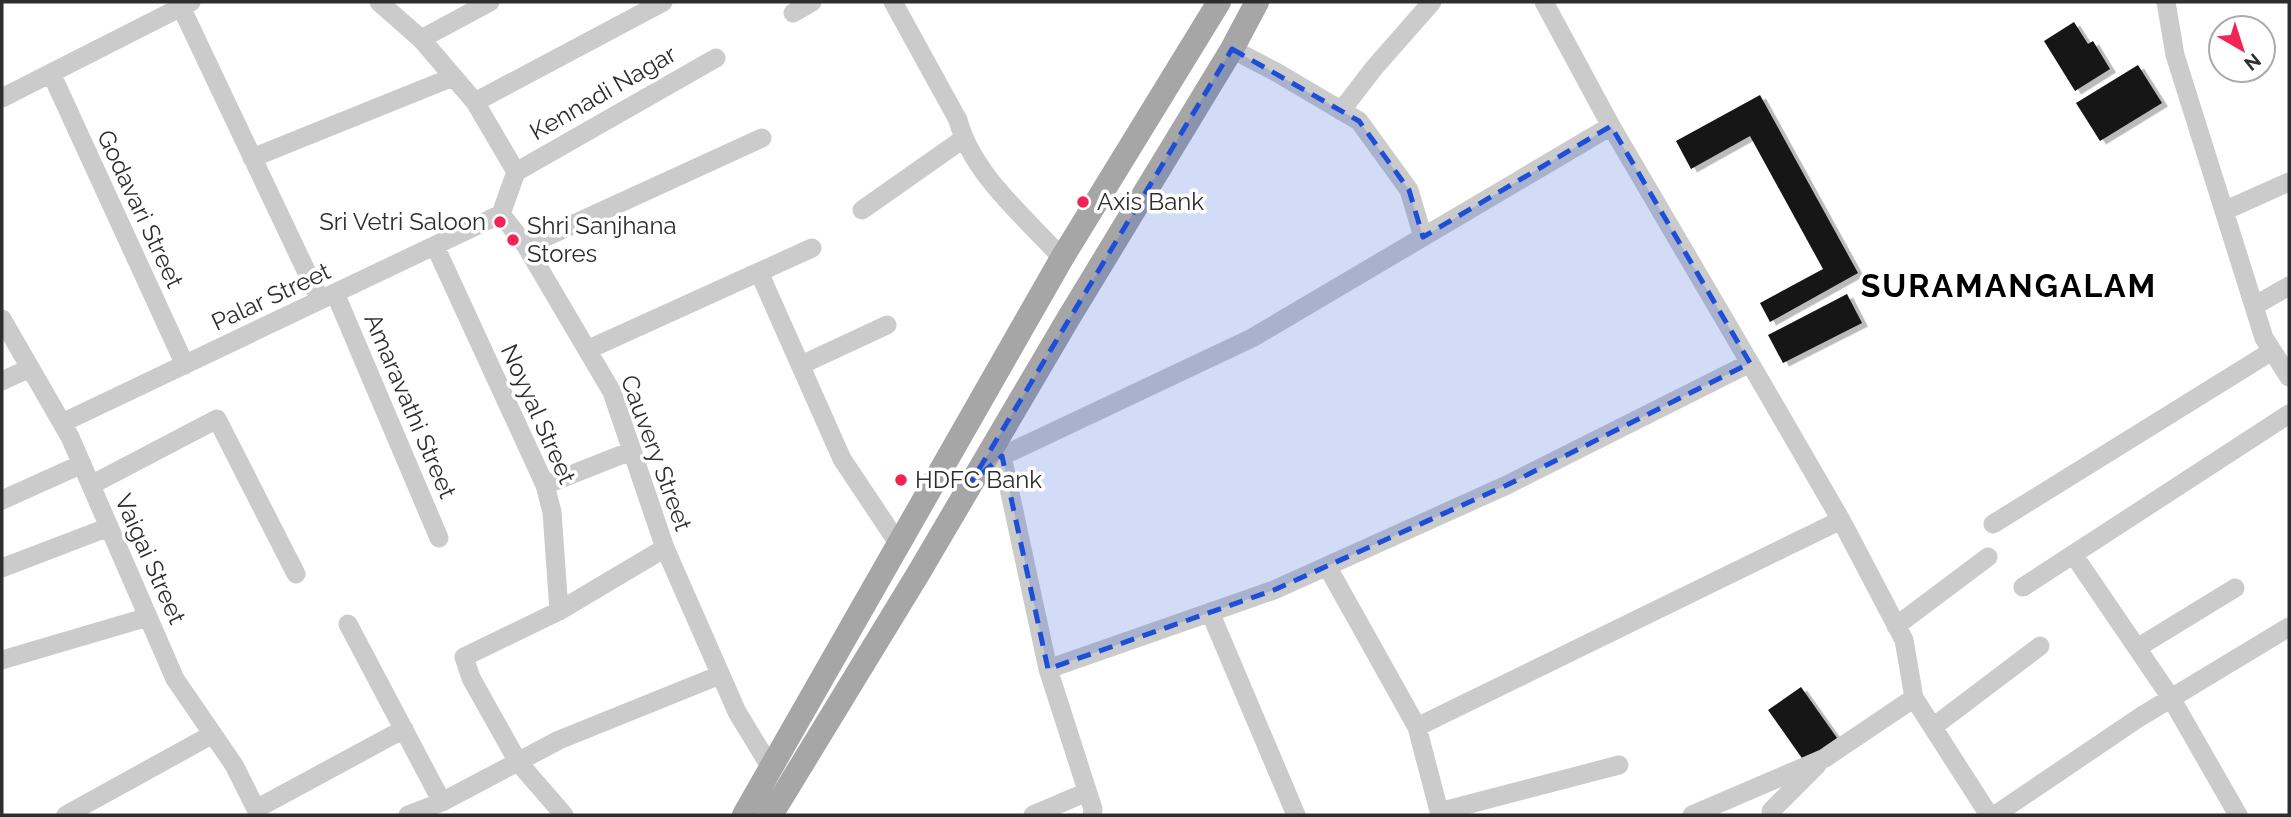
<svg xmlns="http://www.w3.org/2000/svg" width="2291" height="817" font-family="Raleway,sans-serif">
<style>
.building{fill:#151515;filter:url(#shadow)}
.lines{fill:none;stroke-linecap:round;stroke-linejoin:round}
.minor{stroke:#cbcbcb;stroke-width:19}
.major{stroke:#a6a6a6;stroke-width:24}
.marked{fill:#1d4ed8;fill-opacity:0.2;stroke:#1d4ed8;stroke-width:5;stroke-dasharray:14 9;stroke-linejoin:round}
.poi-dot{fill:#f12455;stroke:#fff;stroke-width:2.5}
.labels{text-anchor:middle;stroke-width:7;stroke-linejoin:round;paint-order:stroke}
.street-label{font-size:24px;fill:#2e2e2e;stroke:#fff}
.poi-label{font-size:24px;fill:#2e2e2e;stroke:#fff;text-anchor:start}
.district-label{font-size:32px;font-weight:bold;letter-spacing:2px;fill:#000;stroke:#fff}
</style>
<defs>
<filter id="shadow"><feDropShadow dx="6" dy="3.5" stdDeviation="0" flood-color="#0004"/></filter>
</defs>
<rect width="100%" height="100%" fill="#fff"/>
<path class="building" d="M2074,22L2088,44L2093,41L2110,69L2075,91L2044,41Z
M2138,65L2162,103L2100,141L2076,103Z
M1760,95L1858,273L1770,322L1760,303L1823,269L1750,136L1691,169L1676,141Z
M1847,294L1862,323L1783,363L1768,335Z
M1801,687L1837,738L1804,761L1768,710Z"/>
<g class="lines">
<path class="minor" d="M379,2L421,39L475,102L516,172L501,214L526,246L612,392L665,548L737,712L771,768
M893,2L958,120C972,174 1025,217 1062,258
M2166,2L2175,55L2264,338L2289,377
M181,7L320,300
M793,13L812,2
M421,39L490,2
M1232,49L1276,72L1359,121L1409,190L1423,237
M51,73L185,365
M2,98L191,2
M475,102L663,2
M1341,111L1374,68L1432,2
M252,158L453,77
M516,172L716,58
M862,210L963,139
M2224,211L2289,182
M435,246L545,485L552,512L559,611
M526,246L762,138
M759,272L812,248
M335,293L439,538
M2254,306L2289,286
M2,319L70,437L175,679L234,765L259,815
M587,350L759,272L842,459L898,543
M801,365L887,325
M2,381L30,368
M62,423L501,214
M1002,456L1048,669L1274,590L1507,485L1750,363L1611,126
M993,464L1002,456L1252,338L1611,126L1544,2
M91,485L217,419L296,574
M545,485L631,451
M2,500L82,464
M1841,520L1904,640L1914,698
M1993,524L2272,351
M2073,554L2171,698L2238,815
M1327,566L1417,727L1841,520L1750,363
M2,568L109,527
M2023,587L2289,414
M1210,612L1296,815
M348,624L442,802
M1896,626L1988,557
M2137,648L2235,588
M2,660L148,617
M1048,669L1093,809L1092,815
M1417,727L1440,815
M1933,727L2040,646
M256,809L404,729
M1439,812L1619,765
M66,815L213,734
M408,815L442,802L559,740L720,675
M564,815L518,762L471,678L464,657L559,611L665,548
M1033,815L1087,792
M1692,815L1825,758L1914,698L1989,815
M1772,815L1771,811L1817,765
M1995,815L2140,717L2289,627"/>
<path class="major" d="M744,815L1062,258L1219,2
M771,815L918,574L1068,319L1232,49L1257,2"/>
</g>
<path class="marked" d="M1232,49L1359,121L1409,190L1423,237L1611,126L1750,363L1507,485L1274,590L1048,669L1002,456L970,484Z"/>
<g class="poi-dot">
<circle cx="1083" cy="202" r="7"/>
<circle cx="500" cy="222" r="7"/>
<circle cx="513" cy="240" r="7"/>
<circle cx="901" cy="480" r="7"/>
</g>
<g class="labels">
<g class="street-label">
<text transform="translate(603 93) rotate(-30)" y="8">Kennadi Nagar</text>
<text transform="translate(140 209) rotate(65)" y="8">Godavari Street</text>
<text transform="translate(271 297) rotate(-25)" y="8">Palar Street</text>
<text transform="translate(410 406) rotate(67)" y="8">Amaravathi Street</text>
<text transform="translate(538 414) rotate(66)" y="8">Noyyal Street</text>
<text transform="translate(656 453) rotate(70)" y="8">Cauvery Street</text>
<text transform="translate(150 559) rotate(66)" y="8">Vaigai Street</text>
</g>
<g class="poi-label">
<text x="1097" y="210">Axis Bank</text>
<text x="486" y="230" text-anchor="end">Sri Vetri Saloon</text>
<text x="527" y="234">Shri Sanjhana<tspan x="527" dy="28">Stores</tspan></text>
<text x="915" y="488">HDFC Bank</text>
</g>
<g class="district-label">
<text x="2009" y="297">SURAMANGALAM</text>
</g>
</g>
<rect width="2291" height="817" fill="none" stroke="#2e2e2e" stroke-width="7"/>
<g transform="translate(2242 49) rotate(141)"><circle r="33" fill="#ffffff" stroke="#ababab" stroke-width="2"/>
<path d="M0-5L12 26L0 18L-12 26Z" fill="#f12455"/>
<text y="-10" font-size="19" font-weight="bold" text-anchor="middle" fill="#2e2e2e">N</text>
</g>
</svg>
